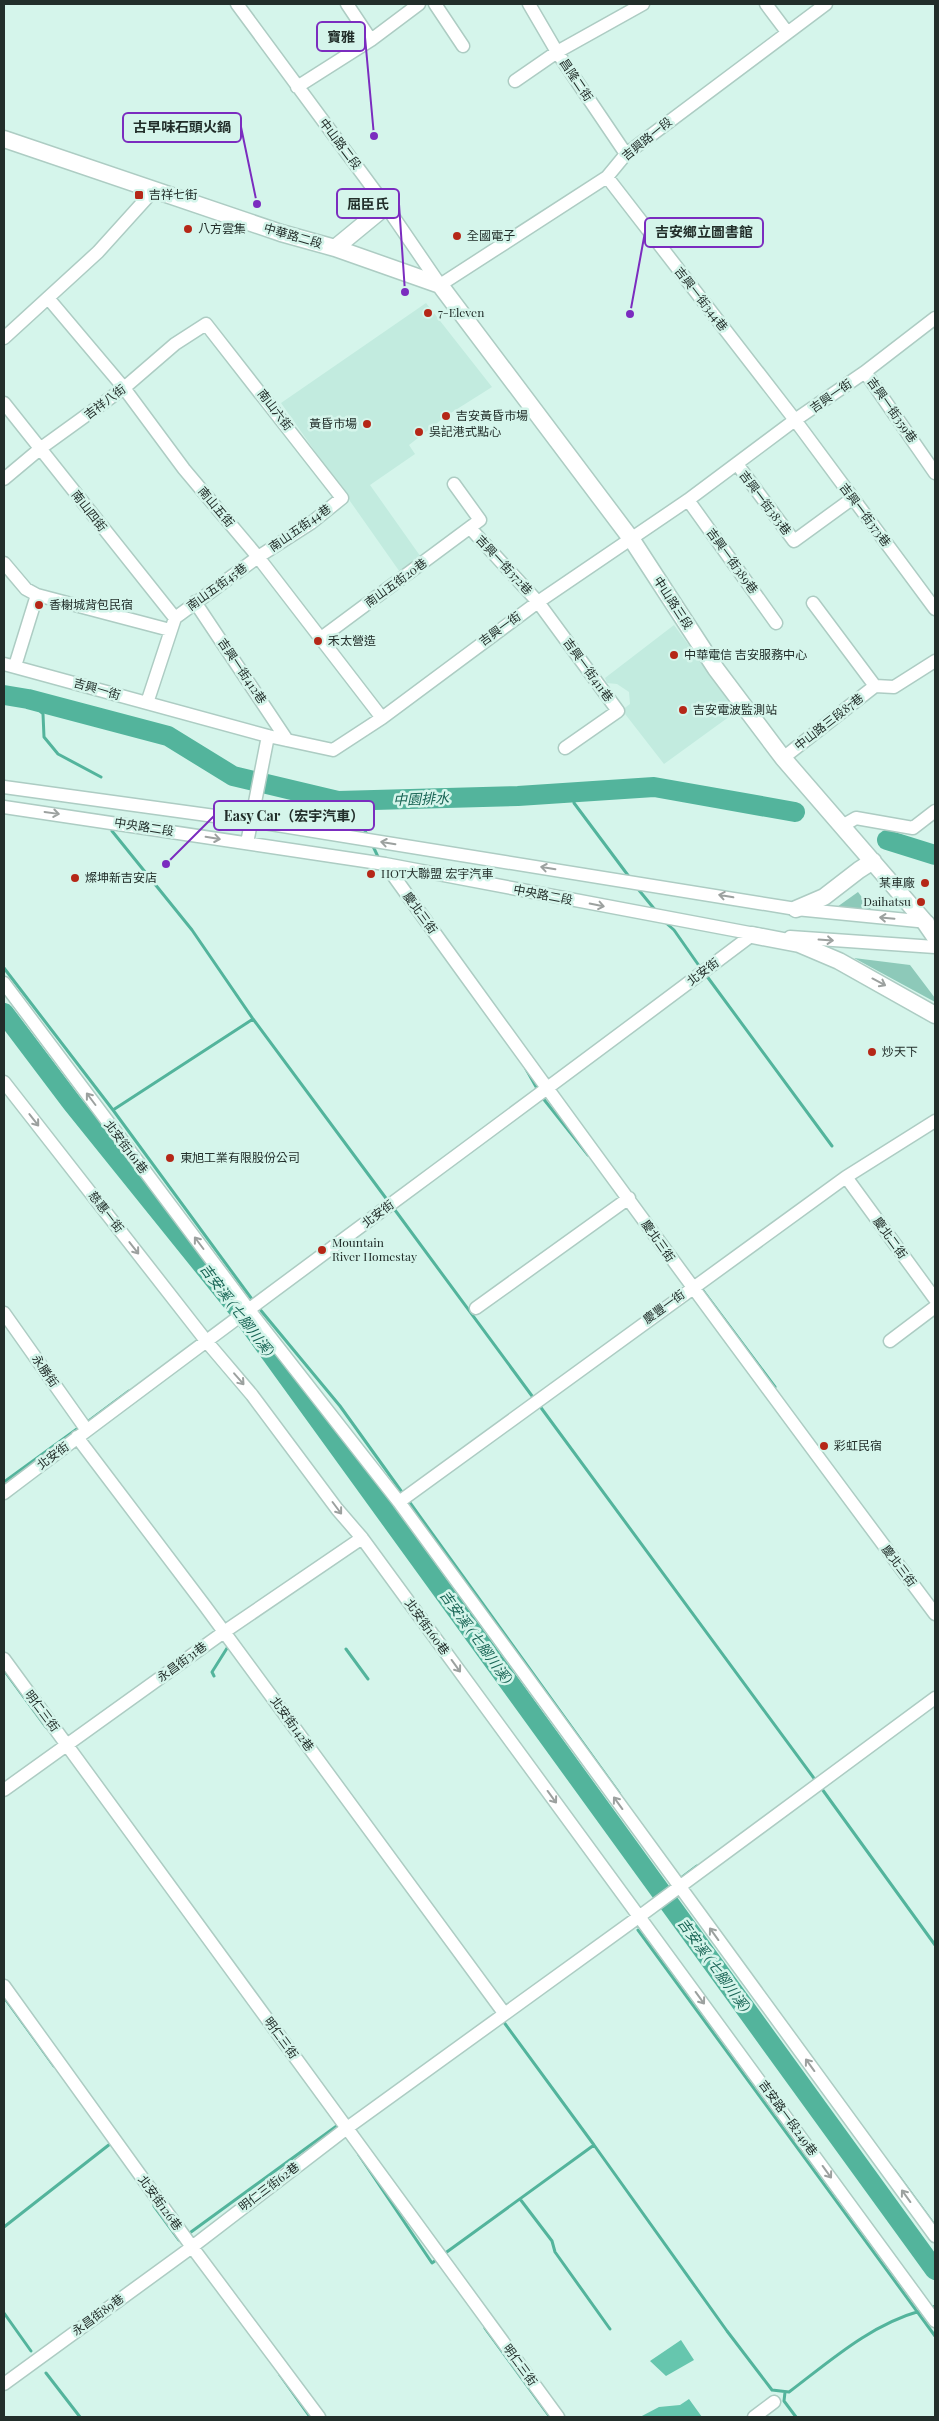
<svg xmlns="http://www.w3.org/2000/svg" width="939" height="2421" font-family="'Playfair Display','Noto Sans TC',serif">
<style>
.built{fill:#c2ebdf}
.green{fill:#8dc9b9}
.forest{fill:#66c6ae}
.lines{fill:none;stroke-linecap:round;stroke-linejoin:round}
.stream{stroke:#53b49c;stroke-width:3}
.river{stroke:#53b49c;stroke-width:20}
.minor-casing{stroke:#adccc3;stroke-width:15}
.major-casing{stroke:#adccc3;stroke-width:19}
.minor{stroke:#fff;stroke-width:12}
.major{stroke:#fff;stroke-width:16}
.oneway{stroke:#9ca19f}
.poi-dot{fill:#b52717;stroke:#d5f5eb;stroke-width:2}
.labels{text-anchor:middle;stroke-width:5;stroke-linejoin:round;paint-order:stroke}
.street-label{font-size:12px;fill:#222e2a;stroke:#d5f5eb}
.poi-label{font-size:12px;fill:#222e2a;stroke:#d5f5eb;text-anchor:start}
.water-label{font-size:14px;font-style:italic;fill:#176454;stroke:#d5f5eb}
.leader{fill:none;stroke:#7b2cbf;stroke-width:2}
.callout-dot{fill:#7b2cbf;stroke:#d5f5eb;stroke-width:2}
.callout{fill:#d5f5eb;stroke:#7b2cbf;stroke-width:2}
.callout-label{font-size:14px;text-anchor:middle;font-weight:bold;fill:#222e2a}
</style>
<rect width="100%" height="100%" fill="#d5f5eb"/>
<path class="built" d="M426,303L492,387L446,416L409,445L415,454L370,485L423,560L402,575L281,403Z
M674,625L737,711L664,764L622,710L630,704L629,692L617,684L607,683L605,678Z"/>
<path class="green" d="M858,892L879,920L830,912Z
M854,958L910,965L935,998V1002Z"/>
<path class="forest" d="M681,2340L694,2360L666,2376L650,2361Z
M689,2399L702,2417H640L659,2407L680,2405Z"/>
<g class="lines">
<path class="stream" d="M28,699L43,714L44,737L58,754L101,777
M574,793V803L630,878
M361,801V824L368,836
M112,831L192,930L253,1019L388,1201
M372,844L379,859
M638,889L656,911
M665,922L674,930L702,970
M4,968L113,1110L254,1302
M706,975L832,1146
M526,1069L539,1092
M542,1097L588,1155
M113,1110L253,1019
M392,1206L535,1400
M701,1288L775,1387
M258,1307L340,1406L404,1495
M539,1405L816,1781
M86,1423L129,1391
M4,1482L81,1426
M408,1500L619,1793
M346,1649L368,1679
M4,1670L46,1727
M214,1676L212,1672L229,1645
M822,1789L935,1945
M681,1878L697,1866
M638,1930L935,2336
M4,1997L54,2066
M503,2021L594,2145
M359,2155L432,2263L439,2258
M894,2170L935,2226
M520,2199L552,2241L555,2252L610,2329
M154,2206L179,2240L182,2238
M4,2227L110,2144L112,2145
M191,2232L338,2125
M444,2254L594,2145L727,2331L772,2390L789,2392C830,2361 870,2325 920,2311
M933,2307L935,2306
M4,2313L31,2351
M485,2328L550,2417
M46,2373L80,2417
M280,2375L310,2417
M785,2392L784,2401L796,2417"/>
<path class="river" d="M4,695L28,699L168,736L233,776L338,801L518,796L654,787L795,812
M887,840L935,855
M4,1013L72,1103L242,1314L935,2270"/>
<g class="minor-casing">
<path id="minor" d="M237,4L386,206L440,285L607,177L626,154L826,4
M347,4L371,40
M435,4L463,46
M529,4L557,52L626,154
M766,4L787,32
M515,81L557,52L643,4
M297,87L371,40L419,4
M607,177L795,420L935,609
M48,298L124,388L184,469L258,557L382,718
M4,338L98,252L154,190
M865,372L935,473
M4,403L175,618
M737,464L794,541L853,498
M4,479L41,448L124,388L175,344L206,324L342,498L311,523L258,557L175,618L147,703
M688,500L776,623
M470,528L538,602L618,711L565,748
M4,563L26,589L37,595L170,630
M195,602L287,740
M813,603L875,686
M321,638L480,520L454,484
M4,664L268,736L333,750L382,718L538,602L688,500L795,420L865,372L935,318
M15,666L37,595
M875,686L894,687L935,661
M783,758L875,686
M4,787L251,821L796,909L928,922
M4,807L385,864L760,935
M842,826L856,818L913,828L935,811
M247,843L268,736
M385,864C566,1116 750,1366 935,1614
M790,937L935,947
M4,983L249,1310L399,1502L935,2236
M4,1082L207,1342L252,1395L337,1509L362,1538L935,2321
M846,1177L935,1299
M476,1308L629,1198
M4,1313L86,1429
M890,1341L935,1307
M77,1437L205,1606L504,2013
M4,1493C252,1305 504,1122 752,935
M399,1502L846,1177L935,1121
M4,1659L558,2417
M4,1790L224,1632L362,1538
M4,1986L192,2247L319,2417
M4,2384L192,2247L347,2128L640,1916L935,1698
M754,2417L774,2402"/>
</g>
<g class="major-casing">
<path id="major" d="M4,139L281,233L335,248L440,285L632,540L716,669L783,758L924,921L935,937
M335,248L386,206
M796,909L824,897L859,870L873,861
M752,935L799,944L839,961L935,1015"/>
</g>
<use href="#minor" class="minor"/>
<use href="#major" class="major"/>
</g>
<defs><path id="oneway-shaft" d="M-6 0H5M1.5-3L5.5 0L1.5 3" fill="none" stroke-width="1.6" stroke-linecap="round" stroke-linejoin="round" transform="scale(1.25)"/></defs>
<g class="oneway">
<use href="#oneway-shaft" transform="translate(52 813) rotate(8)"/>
<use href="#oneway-shaft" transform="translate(213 838) rotate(9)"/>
<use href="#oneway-shaft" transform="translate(388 843) rotate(-171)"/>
<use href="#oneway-shaft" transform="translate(548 868) rotate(-171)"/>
<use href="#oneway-shaft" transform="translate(726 896) rotate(-170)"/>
<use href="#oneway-shaft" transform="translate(597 905) rotate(11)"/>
<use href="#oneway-shaft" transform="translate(887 918) rotate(-175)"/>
<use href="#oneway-shaft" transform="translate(826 940) rotate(4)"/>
<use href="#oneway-shaft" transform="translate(879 982) rotate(28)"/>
<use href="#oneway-shaft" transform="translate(91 1099) rotate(-127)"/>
<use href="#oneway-shaft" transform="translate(34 1120) rotate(52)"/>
<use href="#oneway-shaft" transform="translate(199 1243) rotate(-127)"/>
<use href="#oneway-shaft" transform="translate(134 1248) rotate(52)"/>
<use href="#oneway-shaft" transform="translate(239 1379) rotate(49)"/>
<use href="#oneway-shaft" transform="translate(337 1508) rotate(53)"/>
<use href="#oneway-shaft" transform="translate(456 1666) rotate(54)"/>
<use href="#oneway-shaft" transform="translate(552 1797) rotate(54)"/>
<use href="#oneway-shaft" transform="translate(618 1803) rotate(-126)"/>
<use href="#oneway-shaft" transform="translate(714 1934) rotate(-126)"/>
<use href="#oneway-shaft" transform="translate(700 1998) rotate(54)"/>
<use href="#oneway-shaft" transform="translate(810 2065) rotate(-126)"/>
<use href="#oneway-shaft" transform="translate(827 2172) rotate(54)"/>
<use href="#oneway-shaft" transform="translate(906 2196) rotate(-126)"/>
</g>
<g class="poi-dot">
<rect x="134" y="190" width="10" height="10" rx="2.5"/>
<circle cx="188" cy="229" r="5"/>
<circle cx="457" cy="236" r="5"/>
<circle cx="428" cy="313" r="5"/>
<circle cx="446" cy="416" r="5"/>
<circle cx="367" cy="424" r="5"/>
<circle cx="419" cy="432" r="5"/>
<circle cx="39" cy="605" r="5"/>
<circle cx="318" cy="641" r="5"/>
<circle cx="674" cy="655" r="5"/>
<circle cx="683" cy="710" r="5"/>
<circle cx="371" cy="874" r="5"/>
<circle cx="75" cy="878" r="5"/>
<circle cx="925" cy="883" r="5"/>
<circle cx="921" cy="902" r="5"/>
<circle cx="872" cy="1052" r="5"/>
<circle cx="170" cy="1158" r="5"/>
<circle cx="322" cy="1250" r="5"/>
<circle cx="824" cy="1446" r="5"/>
</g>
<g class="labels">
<g class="street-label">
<text transform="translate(576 80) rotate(56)" y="4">昌隆二街</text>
<text transform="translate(647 139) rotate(-39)" y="4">吉興路一段</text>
<text transform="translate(340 144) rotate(53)" y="4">中山路二段</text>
<text transform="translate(293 236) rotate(16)" y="4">中華路二段</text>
<text transform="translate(701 299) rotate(52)" y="4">吉興一街344巷</text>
<text transform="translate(831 396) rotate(-35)" y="4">吉興一街</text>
<text transform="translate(105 402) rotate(-37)" y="4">吉祥八街</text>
<text transform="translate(275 410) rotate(52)" y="4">南山六街</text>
<text transform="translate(892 410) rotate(55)" y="4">吉興一街359巷</text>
<text transform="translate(765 503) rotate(53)" y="4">吉興一街383巷</text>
<text transform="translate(216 507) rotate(50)" y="4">南山五街</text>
<text transform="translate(89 511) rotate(52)" y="4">南山四街</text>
<text transform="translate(865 515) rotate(53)" y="4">吉興一街373巷</text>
<text transform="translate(300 528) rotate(-35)" y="4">南山五街44巷</text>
<text transform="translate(732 561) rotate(54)" y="4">吉興一街389巷</text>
<text transform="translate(504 565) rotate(47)" y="4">吉興一街372巷</text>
<text transform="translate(396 583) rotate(-36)" y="4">南山五街20巷</text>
<text transform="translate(217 587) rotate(-36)" y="4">南山五街45巷</text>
<text transform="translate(673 603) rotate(57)" y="4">中山路三段</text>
<text transform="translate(500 629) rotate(-36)" y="4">吉興一街</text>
<text transform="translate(588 670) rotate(54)" y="4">吉興一街411巷</text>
<text transform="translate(242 671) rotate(56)" y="4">吉興一街412巷</text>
<text transform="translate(97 689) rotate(16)" y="4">吉興一街</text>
<text transform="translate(829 722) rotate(-38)" y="4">中山路三段87巷</text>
<text transform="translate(144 827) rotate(9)" y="4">中央路二段</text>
<text transform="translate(543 895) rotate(11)" y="4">中央路二段</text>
<text transform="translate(420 913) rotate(54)" y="4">慶北三街</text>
<text transform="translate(703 972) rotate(-37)" y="4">北安街</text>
<text transform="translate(126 1147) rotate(53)" y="4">北安街161巷</text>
<text transform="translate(106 1212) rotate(52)" y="4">慈惠一街</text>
<text transform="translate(378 1214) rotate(-37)" y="4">北安街</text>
<text transform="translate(890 1238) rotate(54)" y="4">慶北二街</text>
<text transform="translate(658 1241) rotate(55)" y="4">慶北三街</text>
<text transform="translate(664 1307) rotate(-36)" y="4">慶豐一街</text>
<text transform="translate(45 1371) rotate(55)" y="4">永勝街</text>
<text transform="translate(53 1456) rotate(-37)" y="4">北安街</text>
<text transform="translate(899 1566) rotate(53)" y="4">慶北三街</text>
<text transform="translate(427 1627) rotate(54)" y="4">北安街160巷</text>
<text transform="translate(182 1662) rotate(-36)" y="4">永昌街31巷</text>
<text transform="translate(42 1711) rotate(53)" y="4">明仁三街</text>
<text transform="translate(292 1724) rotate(54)" y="4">北安街142巷</text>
<text transform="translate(281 2038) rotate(54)" y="4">明仁三街</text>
<text transform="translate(788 2118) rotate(54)" y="4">吉安路一段249巷</text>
<text transform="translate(269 2187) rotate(-37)" y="4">明仁三街62巷</text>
<text transform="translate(160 2203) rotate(54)" y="4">北安街126巷</text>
<text transform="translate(98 2315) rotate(-36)" y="4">永昌街89巷</text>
<text transform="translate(520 2365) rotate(54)" y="4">明仁三街</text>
</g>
<g class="poi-label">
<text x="149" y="199">吉祥七街</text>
<text x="198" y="233">八方雲集</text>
<text x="467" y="240">全國電子</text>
<text x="438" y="317">7-Eleven</text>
<text x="456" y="420">吉安黃昏市場</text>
<text x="357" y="428" text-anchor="end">黃昏市場</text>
<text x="429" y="436">吳記港式點心</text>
<text x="49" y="609">香榭城背包民宿</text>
<text x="328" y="645">禾太營造</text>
<text x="684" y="659">中華電信 吉安服務中心</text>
<text x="693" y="714">吉安電波監測站</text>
<text x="381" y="878">HOT大聯盟 宏宇汽車</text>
<text x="85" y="882">燦坤新吉安店</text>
<text x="915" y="887" text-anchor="end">某車廠</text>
<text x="911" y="906" text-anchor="end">Daihatsu</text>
<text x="882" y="1056">炒天下</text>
<text x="180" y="1162">東旭工業有限股份公司</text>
<text x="332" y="1247">Mountain<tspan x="332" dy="14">River Homestay</tspan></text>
<text x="834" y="1450">彩虹民宿</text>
</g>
<g class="water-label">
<text transform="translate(421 799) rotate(-2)" y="5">中園排水</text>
<text transform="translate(237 1310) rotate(53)" y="5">吉安溪 (七腳川溪)</text>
<text transform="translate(476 1637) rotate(54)" y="5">吉安溪 (七腳川溪)</text>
<text transform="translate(714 1965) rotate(54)" y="5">吉安溪 (七腳川溪)</text>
</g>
</g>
<path class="leader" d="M374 136L365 37M257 204L241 127M405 292L399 204M630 314L645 232M166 864L214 816"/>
<g class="callout-dot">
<circle cx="374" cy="136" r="5"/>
<circle cx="257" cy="204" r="5"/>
<circle cx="405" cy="292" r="5"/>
<circle cx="630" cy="314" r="5"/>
<circle cx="166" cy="864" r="5"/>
</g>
<g class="callout">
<rect x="317" y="22" width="48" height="29" rx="5"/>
<rect x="123" y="113" width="118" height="29" rx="5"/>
<rect x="337" y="189" width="62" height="29" rx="5"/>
<rect x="645" y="218" width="118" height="29" rx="5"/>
<rect x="214" y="801" width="160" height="29" rx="5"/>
</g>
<g class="callout-label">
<text x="341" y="42">寶雅</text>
<text x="182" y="132">古早味石頭火鍋</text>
<text x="368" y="209">屈臣氏</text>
<text x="704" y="237">吉安鄉立圖書館</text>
<text x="294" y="821">Easy Car（宏宇汽車）</text>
</g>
<rect width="939" height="2421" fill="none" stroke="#222e2a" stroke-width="10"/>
</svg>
